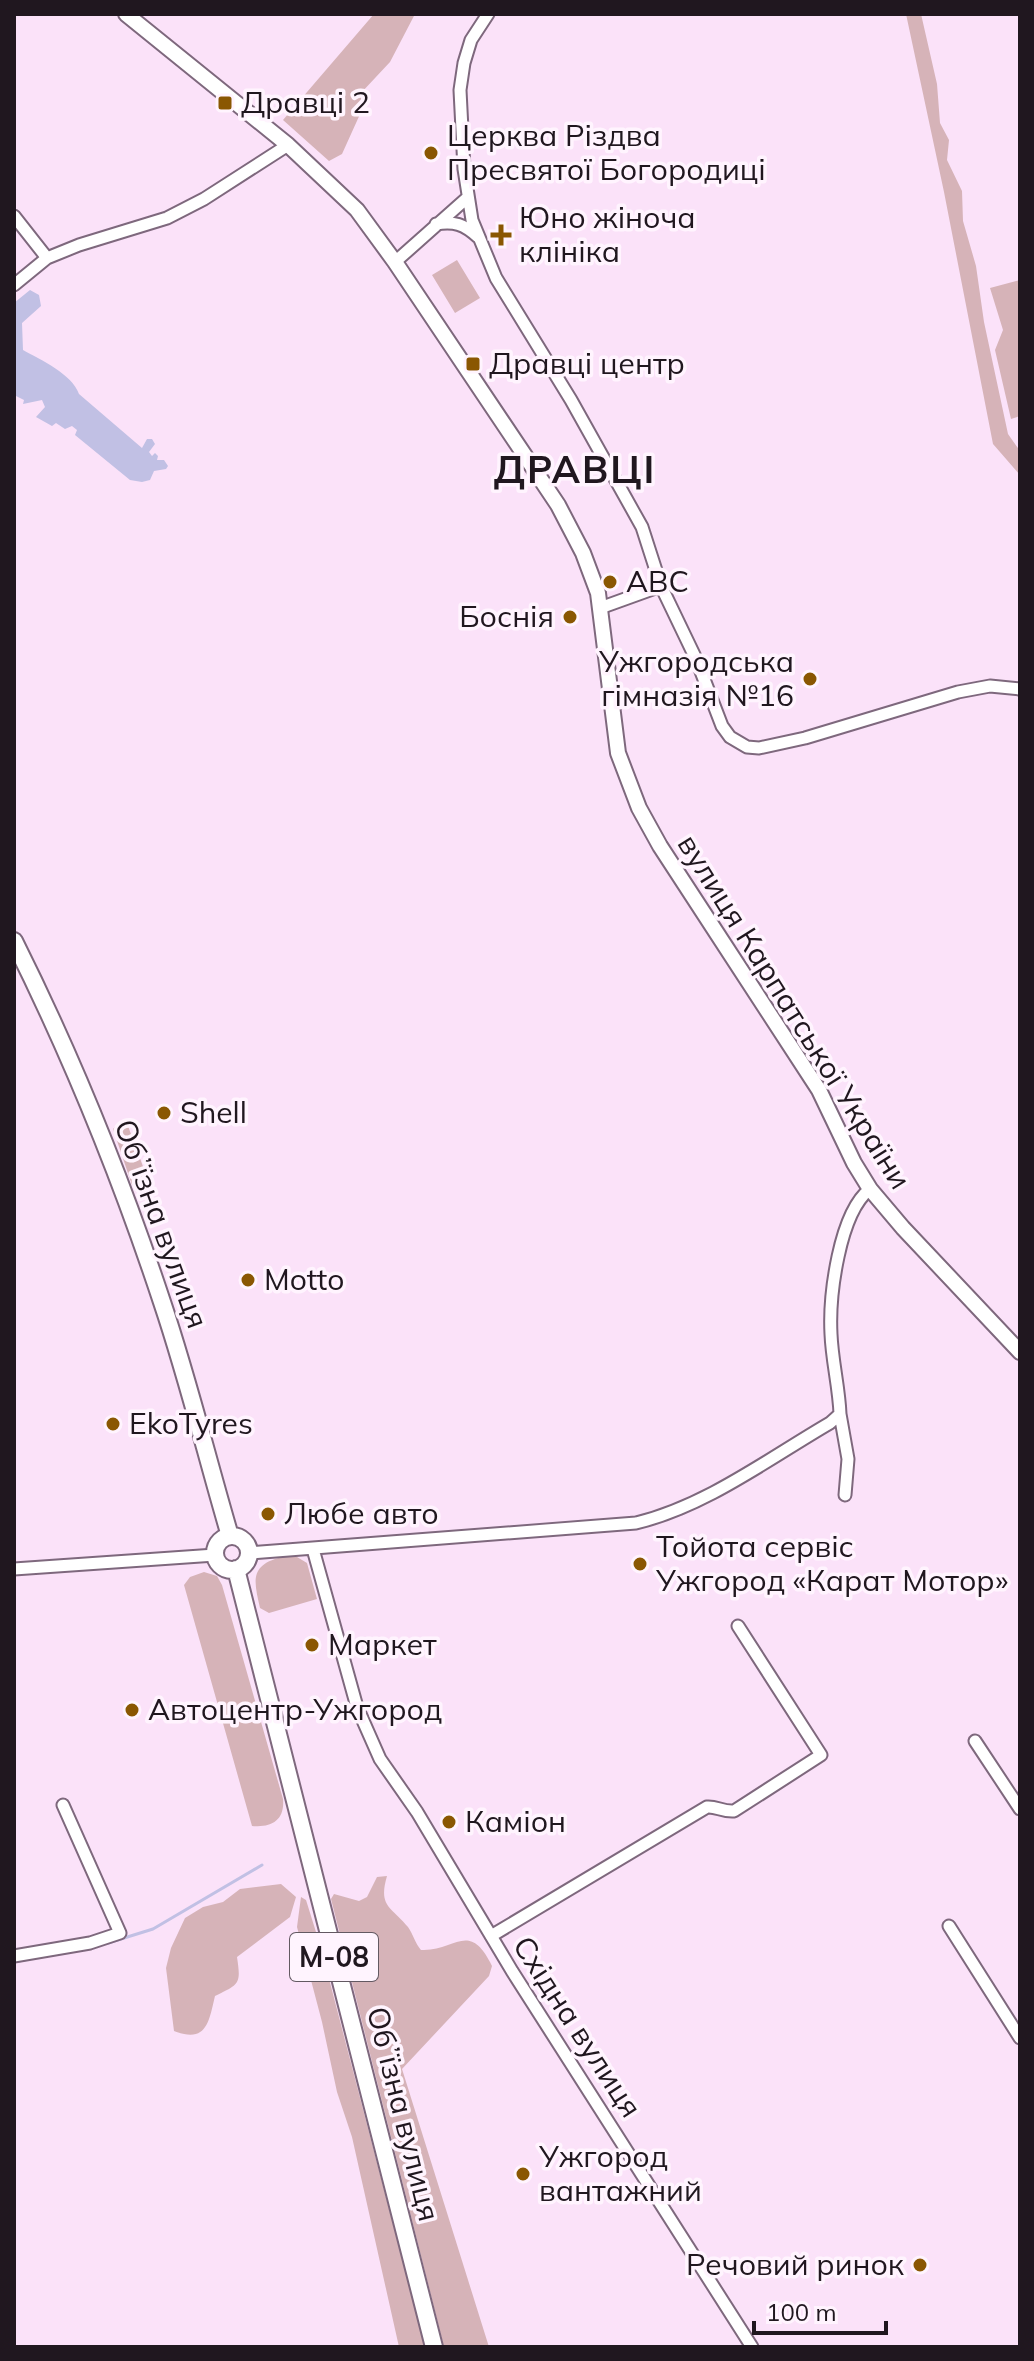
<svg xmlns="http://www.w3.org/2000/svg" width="1034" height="2361" font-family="Mulish,sans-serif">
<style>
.green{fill:#d6b3b8}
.water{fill:#c1c0e4}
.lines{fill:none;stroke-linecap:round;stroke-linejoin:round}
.stream{stroke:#c1c0e4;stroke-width:3}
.minor-casing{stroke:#7e687d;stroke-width:15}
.major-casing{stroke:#7e687d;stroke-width:18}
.highway-casing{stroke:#7e687d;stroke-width:20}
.minor{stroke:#fff;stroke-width:11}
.major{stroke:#fff;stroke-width:14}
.highway{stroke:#fff;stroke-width:16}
.poi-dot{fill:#8a5702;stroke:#fff4fe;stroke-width:3}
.labels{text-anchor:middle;stroke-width:7;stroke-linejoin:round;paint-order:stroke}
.shield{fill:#fff4fe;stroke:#635962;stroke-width:2}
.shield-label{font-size:28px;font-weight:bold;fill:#20171f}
.poi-label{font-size:30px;fill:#20171f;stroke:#fff4fe;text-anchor:start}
.street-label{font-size:30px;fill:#20171f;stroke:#fff4fe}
.district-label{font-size:38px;font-weight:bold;letter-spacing:2px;fill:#20171f;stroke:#fff4fe}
</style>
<rect width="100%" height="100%" fill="#fbe2f9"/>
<path class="green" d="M374,14H415L390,62L361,93V112L342,154L329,161L283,120Z
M906,14H921L937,84L940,123L949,140L947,160L962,191L963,221L976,266L984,322L1008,434L1020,451V475L993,444L944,192Z
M457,260L480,298L455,313L432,275Z
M1020,280V416L1011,419L995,350L1003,330L990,288Z
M124,1124L128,1126L148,1180L141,1188L132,1185L113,1129L117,1125Z
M282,1557H297L307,1563L317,1599L269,1613L260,1608C254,1581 249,1565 282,1557Z
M204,1572L217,1576L222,1585L283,1799C285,1820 272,1828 252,1826L184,1585L190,1577Z
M387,1876C378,1907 391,1906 408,1927C413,1934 415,1943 421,1950C455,1952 469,1919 492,1966L489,1976L402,2069L489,2347H444L331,1899L334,1894L359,1901L367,1897L377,1877Z
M281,1884L296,1897L290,1917L237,1957C241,1984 240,1984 215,1996C209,2021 207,2044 174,2031L166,1968L171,1948L185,1918L203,1907L223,1902L240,1889Z
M301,1897L306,1900L321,1948L425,2347H399L352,2137L337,2092L322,2022L297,1927Z"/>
<path class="water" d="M30,290L39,295L41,306L22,323L23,350C41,360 72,374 79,394L142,448L147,439H152L155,444L149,452L152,456L155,453L158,456L157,460H164L168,466L166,469L154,471L150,480L142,482L130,480L75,435L77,430L72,426L65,429L56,423L52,426L36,417L45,407L42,400L23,404L24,400L14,395V303Z"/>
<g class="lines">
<path class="stream" d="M108,1943L153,1929L262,1865
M14,1962L34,1958"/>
<g class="minor-casing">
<path id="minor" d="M488,14L471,40L464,63L460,90L464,169L472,220L496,278L571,400L642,527L661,586L697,661L722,726L730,737L747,747L759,748L805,738L958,692L990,686L1020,689
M14,216L47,258
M436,224C454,221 464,224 478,237
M395,262L467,198
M14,285L47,258L79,245L167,218L204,199L288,145
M600,608L661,586
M840,1414L848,1459L845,1495
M313,1549L357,1707L380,1759L417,1812L512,1971L752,2347
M249,1553L636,1523C706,1506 768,1459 830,1423L840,1414C839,1387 832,1361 831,1334C829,1296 839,1213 870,1189
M14,1569L215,1555
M975,1741L1020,1809
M949,1926L1020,2038
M491,1936L707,1807C716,1806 723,1812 734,1811L821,1755L738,1626
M14,1956L90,1943L120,1933L63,1805"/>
</g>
<g class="major-casing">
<path id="major" d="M126,14L288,145L357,210L395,262L558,505L583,553L598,593L618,753L639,808L660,846L819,1090L854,1163L870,1189L903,1228L1020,1352"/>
</g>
<g class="highway-casing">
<path id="highway" d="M14,941C72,1057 121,1178 162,1302C188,1379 207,1458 230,1536
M215 1553a17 17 0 1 1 34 0a17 17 0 1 1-34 0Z
M236,1569L434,2347"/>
</g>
<use href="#minor" class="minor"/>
<use href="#major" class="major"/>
<use href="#highway" class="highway"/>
</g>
<g class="poi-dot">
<rect x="217" y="95" width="16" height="16" rx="4"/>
<circle cx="431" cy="153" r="8"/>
<path d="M497 223h8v8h8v8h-8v8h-8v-8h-8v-8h8z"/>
<rect x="465" y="356" width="16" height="16" rx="4"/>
<circle cx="610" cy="582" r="8"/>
<circle cx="570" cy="617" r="8"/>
<circle cx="810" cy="679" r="8"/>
<circle cx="164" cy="1113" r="8"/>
<circle cx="248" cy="1280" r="8"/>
<circle cx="113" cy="1424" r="8"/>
<circle cx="268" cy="1514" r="8"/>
<circle cx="640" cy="1564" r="8"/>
<circle cx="312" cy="1645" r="8"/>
<circle cx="132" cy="1710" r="8"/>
<circle cx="449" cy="1822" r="8"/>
<circle cx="523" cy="2174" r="8"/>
<circle cx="920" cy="2265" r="8"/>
</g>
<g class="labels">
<rect class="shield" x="290" y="1933" width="88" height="48" rx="6"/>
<g class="shield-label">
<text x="334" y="1967">М-08</text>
</g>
<g class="poi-label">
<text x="241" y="113">Дравці 2</text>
<text x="447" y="146">Церква Різдва<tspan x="447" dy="34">Пресвятої Богородиці</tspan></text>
<text x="519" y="228">Юно жіноча<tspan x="519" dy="34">клініка</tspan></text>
<text x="489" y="374">Дравці центр</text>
<text x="626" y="592">ABC</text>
<text x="554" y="627" text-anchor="end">Боснія</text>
<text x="794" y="672" text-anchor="end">Ужгородська<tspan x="794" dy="34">гімназія №16</tspan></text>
<text x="180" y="1123">Shell</text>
<text x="264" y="1290">Motto</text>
<text x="129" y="1434">EkoTyres</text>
<text x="284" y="1524">Любе авто</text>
<text x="656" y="1557">Тойота сервіс<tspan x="656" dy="34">Ужгород «Карат Мотор»</tspan></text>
<text x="328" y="1655">Маркет</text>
<text x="148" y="1720">Автоцентр-Ужгород</text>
<text x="465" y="1832">Каміон</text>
<text x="539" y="2167">Ужгород<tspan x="539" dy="34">вантажний</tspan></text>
<text x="904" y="2275" text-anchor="end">Речовий ринок</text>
</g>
<g class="street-label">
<text transform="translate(794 1012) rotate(58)" y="10">вулиця Карпатської України</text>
<text transform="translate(161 1224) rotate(70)" y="10">Обʼїзна вулиця</text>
<text transform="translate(577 2027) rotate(57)" y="10">Східна вулиця</text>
<text transform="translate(403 2114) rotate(76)" y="10">Обʼїзна вулиця</text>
</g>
<g class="district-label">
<text x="575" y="483">ДРАВЦІ</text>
</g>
</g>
<rect width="1034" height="2361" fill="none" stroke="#20171f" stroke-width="32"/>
<path d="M754 2321v12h132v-12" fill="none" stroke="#20171f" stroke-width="4"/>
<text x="766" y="2321" font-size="24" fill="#20171f" stroke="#fff4fe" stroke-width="6" paint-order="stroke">100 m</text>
</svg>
